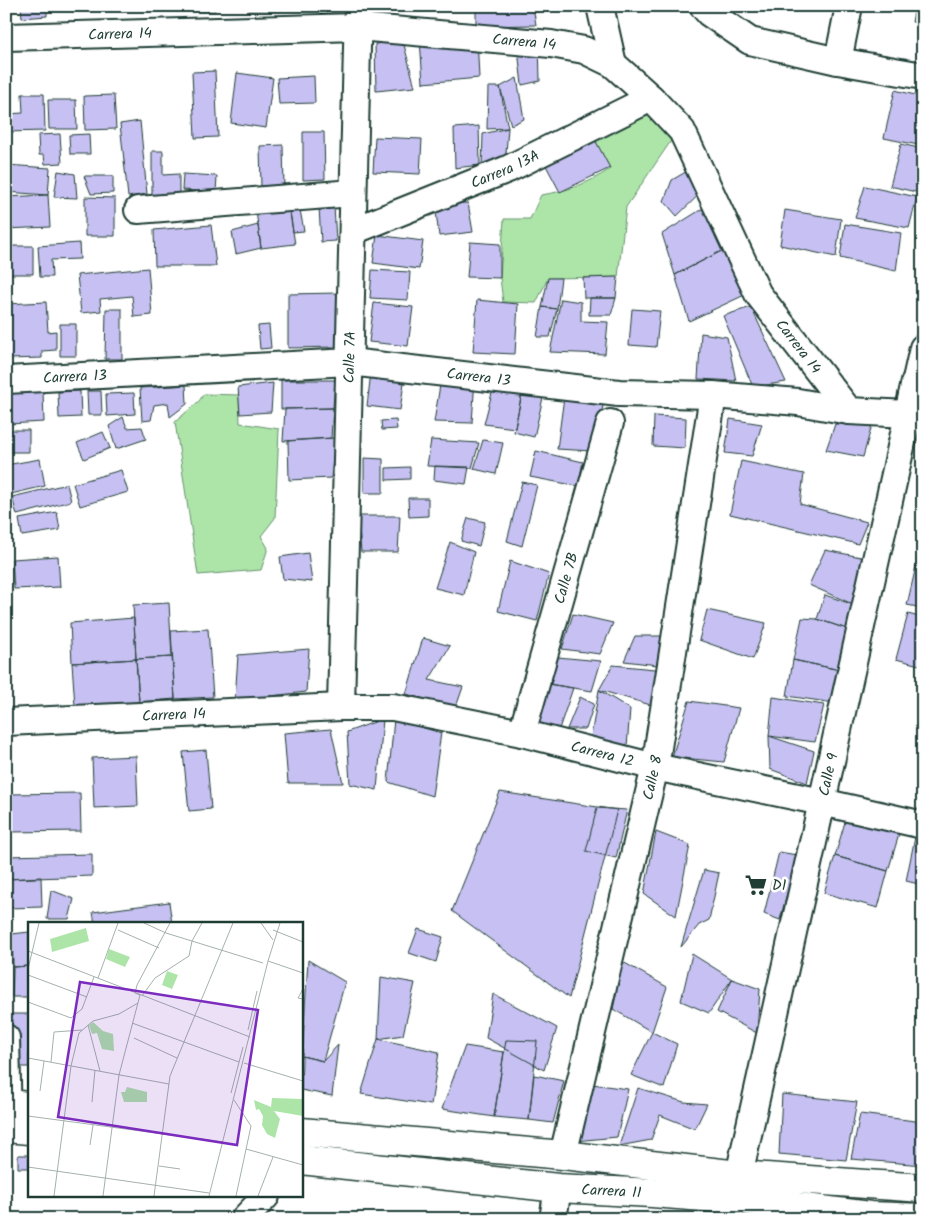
<svg xmlns="http://www.w3.org/2000/svg" width="929" height="1225" font-family="Kalam,sans-serif">
<style>
.green{fill:#ade5a9;stroke:#66916e}
.building{fill:#c7c0f2;stroke:#1f3d34}
.lines{fill:none;stroke-linecap:round;stroke-linejoin:round}
.minor-casing{stroke:#1f3d34;stroke-width:30}
.secondary-casing{stroke:#1f3d34;stroke-width:31}
.minor{stroke:#fff;stroke-width:26}
.secondary{stroke:#fff;stroke-width:28}
.labels{text-anchor:middle;stroke-width:5;stroke-linejoin:round;paint-order:stroke}
.street-label{font-size:15px;fill:#1f3d34;stroke:#fff}
.poi-label{font-size:15px;fill:#1f3d34;stroke:#fff;text-anchor:start}
.inset-road{fill:none;stroke:#a5b1ae;stroke-width:1}
.view{fill:#7b2cbf;fill-opacity:0.15;stroke:#7b2cbf;stroke-width:2.5}
.inset-edge{fill:none;stroke:#1f3d34;stroke-width:2.5}
</style>
<rect width="100%" height="100%" fill="#fff"/>
<filter id="ink" filterUnits="userSpaceOnUse"><feTurbulence type="fractalNoise" baseFrequency=".02" numOctaves="2"/><feDisplacementMap in="SourceGraphic" scale="10" xChannelSelector="R" yChannelSelector="G"/><feConvolveMatrix kernelMatrix="1 2 1 2 8 2 1 2 1" color-interpolation-filters="sRGB"/></filter>
<g filter="url(#ink)">
<path class="green" d="M648,105L677,132L626,207L618,277L548,278L536,303L503,302L500,278L504,219H530L541,195C567,191 588,184 610,169L593,136Z
M204,394L239,395L240,423L279,429L275,518L261,536L268,548L261,570L198,575L175,422L199,401Z"/>
<path class="building" d="M21,6H47V16L22,18Z
M197,6H215V11H197Z
M248,6H281V10H248Z
M393,6H422V9Z
M476,6H533L536,25L476,26Z
M535,6H580L536,12Z
M915,6H923V23L912,22Z
M477,36L479,78L423,83L420,39Z
M539,40L540,81L522,85L517,41Z
M403,41L415,87L376,91L375,44Z
M215,71L218,137L195,138L192,72Z
M237,73L273,78L266,128L231,123Z
M314,76L315,103L279,104L277,78Z
M517,78L524,119L511,125L500,87Z
M488,87H500L508,128L487,129Z
M895,90L923,97V146L884,138Z
M22,94H44L45,131L6,132V114L23,113Z
M114,95L116,129L85,130L84,96Z
M48,100H76L77,129H49Z
M140,121L147,194L128,197L120,124Z
M479,126L480,165L455,168L454,128Z
M508,128L505,166H482L483,134Z
M303,132H324L325,179L303,180Z
M60,134L62,163L45,164L44,155H39L38,135Z
M89,134L90,154H70L69,135Z
M593,136L610,168L560,192L542,158Z
M375,137L422,139L420,174L373,172Z
M901,144L923,149V179L920,193L890,186Z
M283,145L284,187L261,188L260,146Z
M152,151H163V175L179,174V195H152Z
M701,163L711,183L677,216L664,201L672,180Z
M6,165L50,168L48,195L6,192Z
M58,171L75,174L77,198L54,197Z
M183,174L217,176L216,192L182,190Z
M84,176H113V193L91,194Z
M865,186L917,197L909,228L855,218Z
M48,195L50,227L6,229V197Z
M85,197L115,198V236H85Z
M468,203L473,232L439,236L435,204Z
M710,204L731,246L675,275L662,234Z
M334,206L336,241L321,242L319,207Z
M289,207L295,244L261,248L256,211Z
M300,210L304,231L293,232L290,212Z
M785,210L841,219L836,257L780,245Z
M845,224L901,233L896,271L840,258Z
M211,225L216,266H155L154,230Z
M258,225L261,248L236,254L232,232Z
M377,235L423,241L419,269L373,263Z
M470,242L500,244V278L467,277Z
M79,243L80,259L51,260L52,277H40L38,246Z
M6,246H33V274H6Z
M731,246L751,292L689,321L675,275Z
M148,268L152,315L134,317L132,296L100,299L101,311L81,313L77,275Z
M372,270L410,272L408,300L370,298Z
M618,277L616,298H584L583,278Z
M548,278H561L557,309L542,307Z
M339,293L337,347L288,348V294Z
M590,298H616L611,315H589Z
M561,299L581,302V321L608,322L605,354L550,352Z
M477,300L518,304L515,354L473,352Z
M46,302L48,332L56,331V350L42,351V358L7,359L6,304Z
M374,303L413,307L408,346L369,342Z
M542,307L557,309L550,337H537Z
M751,307L786,382L753,387L723,316Z
M106,309H122V359H105Z
M632,309L660,311L656,347L629,345Z
M60,324H76V356H60Z
M269,325L271,348L260,349L258,326Z
M701,333L727,337L736,381L698,379Z
M371,372L405,376L400,410L367,406Z
M441,379H475L472,423L434,422Z
M281,380H335L333,408L281,409Z
M273,383L271,412L240,414L238,387Z
M186,385L187,404L170,417L168,403L154,405L151,420L142,421L140,388Z
M494,385L523,388L515,428L484,424Z
M523,388L545,389L534,437L514,432Z
M80,391L81,417L59,418L58,392Z
M87,391H101L102,415H88Z
M43,392L44,422L8,424L6,394Z
M134,393L135,414L107,416L106,394Z
M564,397L605,398L592,451L557,449Z
M333,408L331,438L283,441L285,409Z
M654,416L686,418L685,448L653,446Z
M123,417L127,428L142,427L146,439L116,449L109,426Z
M730,419L762,424L752,456L725,453Z
M396,420L397,429L382,430L381,421Z
M835,424L872,425L863,457L826,450Z
M11,430H29V452H10Z
M103,432L110,448L84,459L77,443Z
M335,438L331,478L289,480L288,441Z
M431,440L479,443L472,468L427,466Z
M483,440L503,443L496,474L474,469Z
M536,451L583,462L578,486L530,477Z
M364,458L383,459V493H364Z
M40,459L45,486L11,494L6,465Z
M741,461L804,474L800,504L867,522L858,544L730,514Z
M435,466L469,467L466,484L434,480Z
M410,467V479L386,480V468Z
M121,470L128,492L80,506L73,484Z
M522,482L537,485L522,546L507,541Z
M67,484L71,501L17,515L12,497Z
M408,498H428V516L409,517Z
M57,512L60,530L22,536L19,519Z
M358,516H400L398,552H361Z
M468,518L485,522L479,546L461,541Z
M923,536V608L907,605Z
M450,542L474,552L464,595L435,588Z
M825,550L866,558L857,606L809,585Z
M308,553L312,582L283,579L280,557Z
M58,556L60,587L14,589L12,559Z
M510,561L549,574L537,621L498,611Z
M825,595L857,606L850,630L817,619Z
M169,603L172,657L136,659L133,605Z
M707,610L766,623L753,659L699,640Z
M573,614L613,623L600,654L562,649Z
M908,614L923,618V666L896,659Z
M134,618L136,659L72,663L70,623Z
M802,618L817,619L850,630L840,670L793,660Z
M208,629L213,697L175,699L171,631Z
M635,636H664L658,665L624,661Z
M423,638L450,646L429,680L463,687L456,707L406,694Z
M309,649L306,692L235,700L238,655Z
M172,657L175,699L139,702L136,659Z
M557,657L601,661L592,691L548,684Z
M136,659L139,702L75,706L72,663Z
M793,660L840,670L834,703L787,696Z
M613,665L665,670L654,706L599,690Z
M542,683L573,688L559,729L528,726Z
M599,690L630,709L627,747L590,742Z
M580,697L594,704L586,729H567Z
M773,697L824,705L815,742L769,736Z
M689,701L739,708L724,762L672,757Z
M383,719L377,790L350,784L347,732Z
M394,719L441,733L432,796L388,782Z
M331,729L343,783H288L284,733Z
M769,736L814,751L807,783L770,769Z
M206,750L211,809L189,811L183,752Z
M136,756L138,806L94,808L92,758Z
M500,792L617,810L569,998L452,911Z
M80,793L81,831L11,832L10,794Z
M597,808L627,810L616,858L586,851Z
M847,815L900,831L888,871L835,856Z
M656,832L690,845L676,916L644,894Z
M915,837L923,839V885L906,881Z
M779,852L797,855L780,920L764,914Z
M92,854V876L7,879V856Z
M835,856L888,871L878,908L824,893Z
M704,870L719,873L709,920L699,925L681,947Z
M41,877L42,907L9,908L7,879Z
M51,890L74,899L69,919H47Z
M169,902L172,924H95L93,912Z
M418,929L443,937L436,962L409,953Z
M29,932V966L13,967L12,934Z
M692,954L732,979L709,1013L681,1001Z
M308,960L345,982L323,1061L302,1056Z
M623,962L667,987L652,1032L613,1009Z
M29,966V997H12L13,967Z
M381,977L415,983L403,1035L378,1039Z
M732,979L760,989L757,1033L717,1012Z
M493,994L557,1028L544,1070L486,1038Z
M9,1014H29V1067H9Z
M652,1032L677,1044L664,1088L631,1075Z
M378,1039L439,1052L431,1105L361,1094Z
M506,1040L537,1041L529,1120L494,1117Z
M338,1045L332,1096L301,1090L302,1056L323,1061Z
M465,1046L504,1052L494,1117L442,1109Z
M534,1075L564,1081L553,1123L529,1120Z
M592,1084L628,1089L617,1137L575,1141Z
M638,1088L684,1102L707,1104L695,1129L660,1115L651,1140L619,1146Z
M782,1094L857,1102L846,1160L779,1154Z
M860,1114L923,1122V1165L851,1159Z
M18,1155H29V1168H18Z"/>
<g class="lines">
<g class="minor-casing">
<g id="minor">
<path d="M600,6L613,64"/>
<path d="M703,6L709,13L750,41L838,61L923,76"/>
<path id="s1" d="M6,37L358,27L551,44L584,50L613,64L651,98L682,131L758,294L849,411"/>
<path d="M838,61L849,6"/>
<path d="M138,210L353,193"/>
<path id="s2" d="M353,231L508,169L651,98"/>
<path id="s3" d="M6,380L350,362L619,393L713,395L798,402L849,411L908,414L915,381H923"/>
<path id="s4" d="M341,707L358,6"/>
<path id="s5" d="M6,722L341,707H393L522,733L655,767L822,802L923,825"/>
<path id="s6" d="M522,733L610,423"/>
<path d="M6,1038L8,1125"/>
<path id="s7" d="M563,1155L655,767L713,395"/>
<path id="s8" d="M742,1196L743,1190L739,1175L923,348"/>
<path d="M244,1219L266,1196"/>
<path d="M553,1219L558,1188"/>
</g>
</g>
<g class="secondary-casing">
<g id="secondary">
<path d="M6,1104L29,1106"/>
<path d="M6,1128L29,1130"/>
<path d="M301,1132L563,1155L739,1175L923,1188"/>
<path id="s9" d="M301,1160L558,1188L652,1193L742,1200L870,1216L923,1218"/>
</g>
</g>
<use href="#minor" class="minor"/>
<use href="#secondary" class="secondary"/>
</g>
</g>
<defs>
<g id="supermarket-bare" transform="scale(1.725)"><path d="M-6-5.5h2.5l.6 2H6L4.5 2H-2.5L-4.4-4H-6ZM-1.5 3.2a1.3 1.3 0 1 0 .1 0ZM3 3.2a1.3 1.3 0 1 0 .1 0Z" fill="#1f3d34" stroke="#fff" stroke-width="2.5" paint-order="stroke"/></g>
</defs>
<g fill-rule="evenodd">
<use href="#supermarket-bare" x="756" y="885"/>
</g>
<g class="labels">
<g class="street-label">
<text dy="5" stroke="none"><textPath href="#s1" startOffset="114">Carrera 14</textPath></text>
<text dy="5" stroke="none"><textPath href="#s1" startOffset="519">Carrera 14</textPath></text>
<text dy="5" stroke="none"><textPath href="#s2" startOffset="164">Carrera 13A</textPath></text>
<text dy="5" stroke="none"><textPath href="#s1" startOffset="954">Carrera 14</textPath></text>
<text dy="5" stroke="none"><textPath href="#s4" startOffset="350">Calle 7A</textPath></text>
<text dy="5" stroke="none"><textPath href="#s3" startOffset="69">Carrera 13</textPath></text>
<text dy="5" stroke="none"><textPath href="#s3" startOffset="474">Carrera 13</textPath></text>
<text dy="5" stroke="none"><textPath href="#s6" startOffset="161">Calle 7B</textPath></text>
<text dy="5" stroke="none"><textPath href="#s5" startOffset="168">Carrera 14</textPath></text>
<text dy="5" stroke="none"><textPath href="#s5" startOffset="602">Carrera 12</textPath></text>
<text dy="5" stroke="none"><textPath href="#s8" startOffset="432">Calle 9</textPath></text>
<text dy="5" stroke="none"><textPath href="#s7" startOffset="388">Calle 8</textPath></text>
<text dy="5" stroke="none"><textPath href="#s9" startOffset="312">Carrera 11</textPath></text>
</g>
<g class="poi-label">
<text x="772" y="890">D1</text>
</g>
</g>
<g transform="translate(28 922)">
<rect width="275" height="275" fill="#fff"/>
<path d="M58,6L61,19L24,30L22,17ZM81,27L102,35L97,45L78,37ZM139,49L150,53L144,67L134,63ZM65,100L75,109L85,112L86,129L74,127L69,111L64,112L61,103ZM99,165L119,170V180H96L93,170H97ZM244,176L275,177V194L246,189L252,197L247,216L239,212L234,203L235,194L231,187L228,188L226,178L243,185Z" fill="#ade5a9"/>
<path class="inset-road" d="M116,1L138,11L235,41M233,1L245,18M90,8L131,26M245,8L275,20M0,29L222,115M240,39L275,51M0,47L11,1M0,53L59,75M70,56L90,1M275,67L270,76L275,77M114,74L127,56L161,34L164,19L174,1M0,80L43,96L54,87L66,55M104,101L211,140M60,103L72,149M220,108L229,69M106,116L149,136M0,136L141,162M23,140L26,110L54,108M216,141L275,159M12,169L16,139M203,171L215,125M206,178L223,204L208,274M64,180L67,148M0,194L195,220M62,223L65,203M218,227L275,243M131,244L152,247M0,245L181,271M26,274L43,144L51,111L65,99L91,92L110,81M75,274L91,153L112,73L107,71L109,63L142,1M126,274L142,154L205,1M181,274L240,39L252,1M230,274L245,235"/>
<path class="view" d="M52,60L230,88L209,223L30,195Z"/>
<rect width="275" height="275" class="inset-edge"/>
</g>
<rect width="929" height="1225" fill="none" stroke="#fff" stroke-width="25"/>
<rect x="12" y="12" width="904" height="1200" fill="none" stroke="#1f3d34" stroke-width="2" filter="url(#ink)"/>
</svg>
